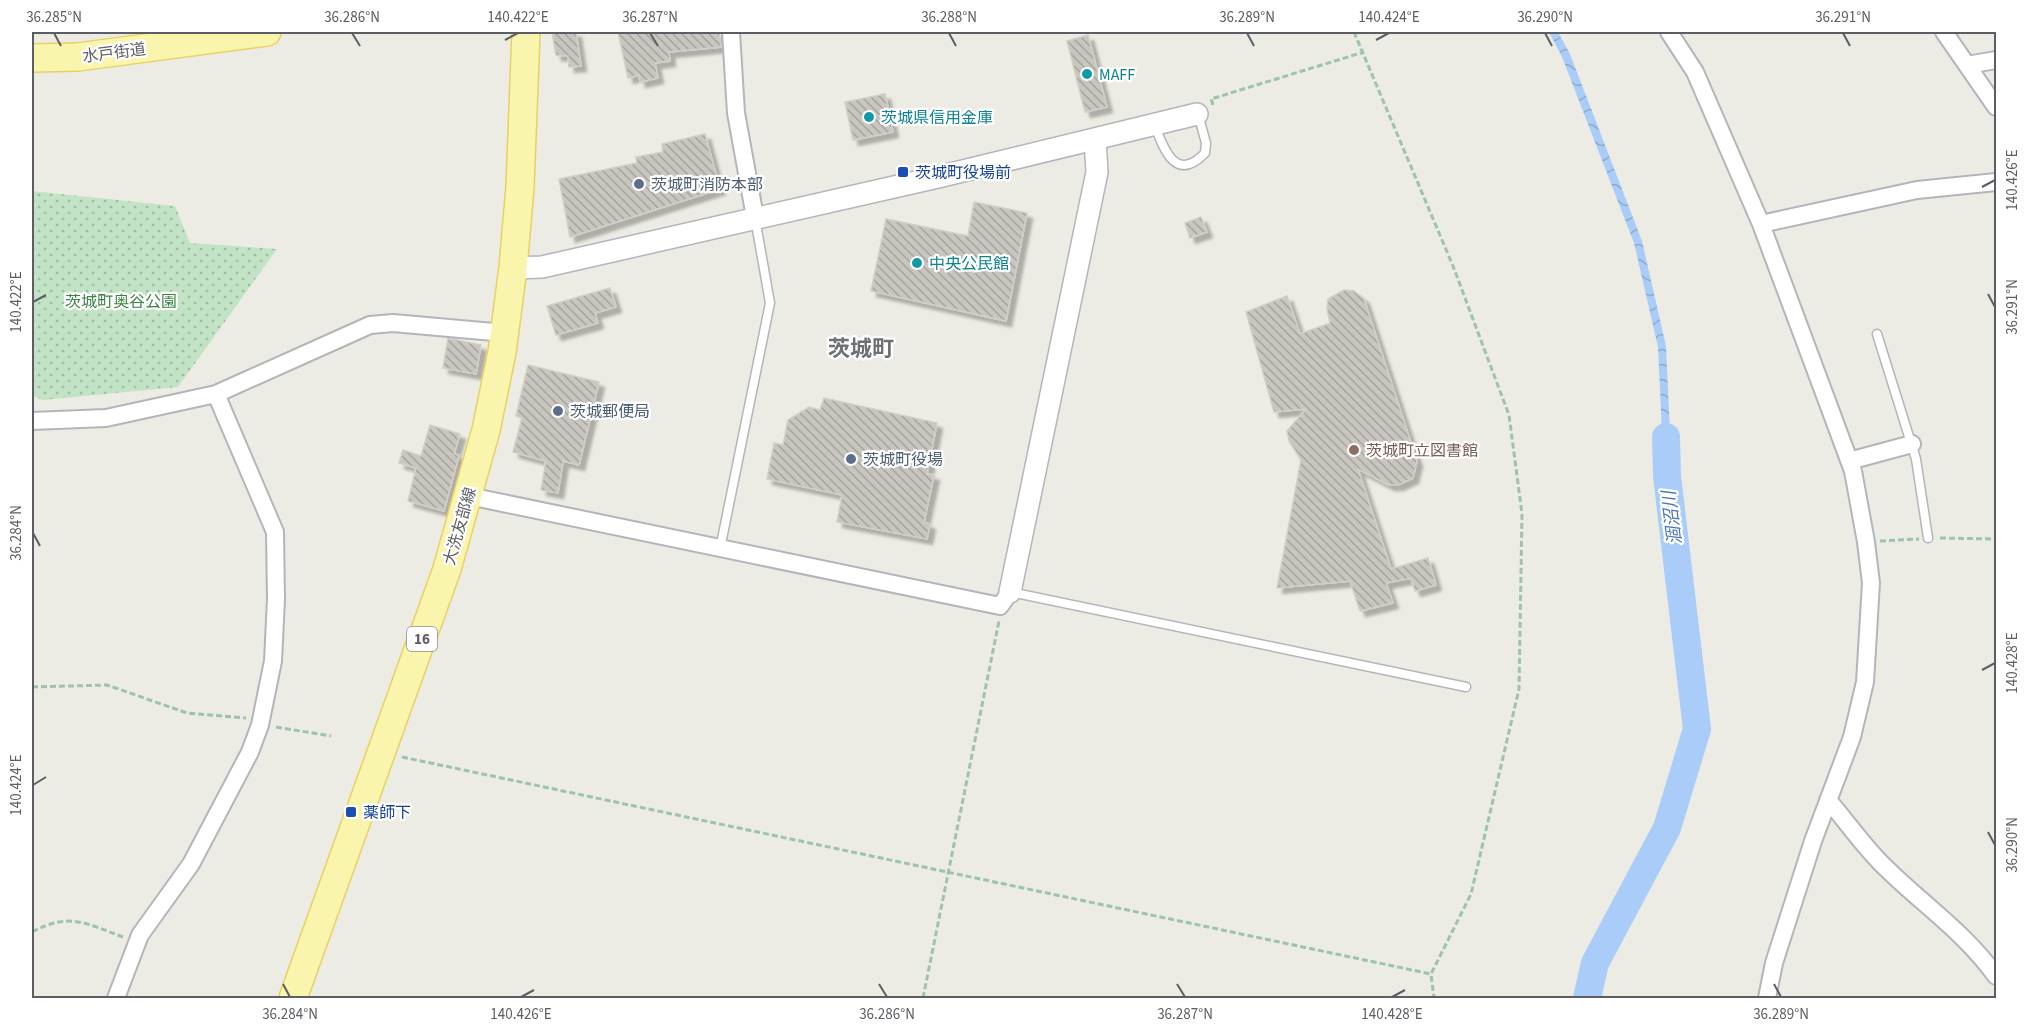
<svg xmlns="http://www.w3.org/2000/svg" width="2028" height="1030" font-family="'Source Sans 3','Noto Sans JP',sans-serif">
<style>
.park{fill:url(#park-dots)}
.water{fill:url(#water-waves)}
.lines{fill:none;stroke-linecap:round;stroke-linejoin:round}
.river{stroke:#a9cdf8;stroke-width:28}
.building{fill:url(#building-back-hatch);stroke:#d1cfc3;stroke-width:1.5;filter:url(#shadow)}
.service-casing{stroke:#b4b5ba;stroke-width:11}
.minor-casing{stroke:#b4b5ba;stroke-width:20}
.tertiary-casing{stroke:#b4b5ba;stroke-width:24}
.primary-casing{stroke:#e7d163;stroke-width:30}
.path{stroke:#9cc3ab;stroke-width:3;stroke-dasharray:6 3;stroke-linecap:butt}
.service{stroke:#fff;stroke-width:8}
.minor{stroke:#fff;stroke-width:16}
.tertiary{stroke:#fff;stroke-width:21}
.primary{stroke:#f9f5ad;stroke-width:27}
.ticks{fill:none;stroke:#5c5e63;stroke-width:2}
.culture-dot{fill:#0f9aa8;stroke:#fff;stroke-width:2}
.transit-dot{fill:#1a4fb4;stroke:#fff;stroke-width:2}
.service-dot{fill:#5c6f8a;stroke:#fff;stroke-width:2}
.education-dot{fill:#8d6e63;stroke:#fff;stroke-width:2}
.labels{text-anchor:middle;stroke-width:4.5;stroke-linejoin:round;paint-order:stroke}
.shield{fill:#fff;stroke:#8d8e92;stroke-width:1.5}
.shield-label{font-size:15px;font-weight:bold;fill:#5c5e63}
.street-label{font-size:16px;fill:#5c5e63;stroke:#fff}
.culture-label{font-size:16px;fill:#0d838f;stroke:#fff;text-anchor:start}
.transit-label{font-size:16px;fill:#164399;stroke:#fff;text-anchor:start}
.service-label{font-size:16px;fill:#4e5e75;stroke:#fff;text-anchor:start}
.park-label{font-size:16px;fill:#3c8347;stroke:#fff}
.education-label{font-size:16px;fill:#785e54;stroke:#fff;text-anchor:start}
.water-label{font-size:18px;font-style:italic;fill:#4d76ba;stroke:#fff}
.district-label{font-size:22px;font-weight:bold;fill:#6d7075;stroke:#fff}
.neatline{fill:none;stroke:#5c5e63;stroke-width:2}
.ticks-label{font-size:15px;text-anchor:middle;fill:#5c5e63}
</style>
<defs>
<pattern id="park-dots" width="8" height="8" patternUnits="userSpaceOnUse" patternTransform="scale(1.5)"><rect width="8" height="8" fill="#c2e3c6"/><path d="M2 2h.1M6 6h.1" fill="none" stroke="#a1bba4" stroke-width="1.8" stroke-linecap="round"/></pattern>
<pattern id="water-waves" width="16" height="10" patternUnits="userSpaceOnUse" patternTransform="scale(1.5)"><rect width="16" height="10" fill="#a9cdf8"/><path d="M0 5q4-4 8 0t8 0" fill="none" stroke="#8daacc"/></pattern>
<pattern id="building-back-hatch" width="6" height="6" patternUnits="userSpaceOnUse" patternTransform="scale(1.5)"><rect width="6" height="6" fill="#c9c6c0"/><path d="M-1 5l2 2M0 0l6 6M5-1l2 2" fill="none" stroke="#a6a4a0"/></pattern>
<filter id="shadow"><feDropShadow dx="5.5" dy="5.5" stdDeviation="1.5" flood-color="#0004"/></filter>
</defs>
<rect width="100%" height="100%" fill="#edece4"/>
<path class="park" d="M32,191L175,206L190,243L277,249L178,387L43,400L32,396Z"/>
<path class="water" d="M1549,32H1558L1570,54L1642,241L1666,346L1672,476H1664L1658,347L1634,243L1562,57Z"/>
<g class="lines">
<path class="river" d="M1587,998L1595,963L1667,828L1697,729L1667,476L1666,437"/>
</g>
<path class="building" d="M552,32H576L581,66L569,67L568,56L556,55Z
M618,32H719L721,47L669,52L670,61L655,63L658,78L640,82L639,75L628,78Z
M1088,35L1107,107L1085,112L1067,41Z
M885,94L893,132L853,140L845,102Z
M705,134L720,189L570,237L559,179L637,163L636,157L663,152L662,144Z
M974,202L1027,213L1006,321L871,291L886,219L968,236Z
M1201,217L1207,232L1190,238L1185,223Z
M610,288L616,307L595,313L598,323L556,335L547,306Z
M1344,290L1354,291L1364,299L1417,461L1413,478L1398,485H1389L1358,469L1391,569L1428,558L1436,585L1415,591L1411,578L1386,583L1393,603L1360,611L1350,581L1277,588L1301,460L1289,441L1287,431L1306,409L1274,412L1246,312L1287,296L1300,334L1330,323L1327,309L1328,299Z
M448,338L481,345L476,374L443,368Z
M528,365L599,382L579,465L563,461L558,493L541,490L546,461L513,452L522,418L516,416Z
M824,398L937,423L927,474L934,475L924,522L930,524L927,539L837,522L842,495L767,479L774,443L783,445L788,420L809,407L820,410Z
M430,425L460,434L454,454L459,455L444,511L408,501L416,468L399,463L403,450L421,456Z"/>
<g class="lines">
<g class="service-casing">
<path id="service" d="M1155,126C1164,150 1176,183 1205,153L1206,143L1198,114
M1877,334L1916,459L1928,538
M720,549L770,303L755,218
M1011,592L1466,687"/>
</g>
<g class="minor-casing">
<path id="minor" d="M731,32L736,113L755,217
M1669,32L1695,72L1761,224L1827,401L1853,471L1866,542L1871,583L1865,682L1852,737L1813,841L1774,963L1767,998
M1944,32L1996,107
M1967,65L1996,60
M1761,224L1917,190L1996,182
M32,421L106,418L216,394L370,325L393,323L505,333
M1849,461L1912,444
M469,496L1000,606L1010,592
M1828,800C1848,823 1866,850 1888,870C1925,906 1966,934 1996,976
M116,998L140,935L191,864L250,752L260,725L273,661L276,599L275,532L216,394"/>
</g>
<g class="tertiary-casing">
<path id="tertiary" d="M513,268L542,267L938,177L1197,114
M1010,592L1097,172L1095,140"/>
</g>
<g class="primary-casing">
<path id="primary" d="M32,58L78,57L267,32
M293,998L447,569L486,430L502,352L513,268L520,187L526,32"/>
</g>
<path class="path" d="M1354,32L1453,266L1509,415L1522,514L1519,689L1471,894L1431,974L1434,998
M1213,105L1211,99L1364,52
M1940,538L1996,539
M1880,541L1919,539
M32,687L107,685L187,713L246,718
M276,727L331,736
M402,757L1431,974
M32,932C70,912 85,923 123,937
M923,998L999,621"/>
<use href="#service" class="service"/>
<use href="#minor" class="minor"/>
<use href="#tertiary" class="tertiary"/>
<use href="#primary" class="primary"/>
</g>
<path class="ticks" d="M54,33L61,46M352,33L360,46M650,33L658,46M949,33L956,46M1247,33L1254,46M1545,33L1552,46M1843,33L1850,46M505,40L518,33M1376,40L1389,33M1982,187L1995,180M1988,294L1995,307M33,302L46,295M33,533L40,546M1982,670L1995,663M33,785L46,777M1988,832L1995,845M283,984L290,997M879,984L887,997M1177,984L1185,997M1774,984L1781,997M521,997L534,990M1392,997L1405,990"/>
<g class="culture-dot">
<circle cx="1087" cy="74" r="6"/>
<circle cx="869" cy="117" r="6"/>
<circle cx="917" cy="263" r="6"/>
</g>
<g class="transit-dot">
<rect x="897" y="166" width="12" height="12" rx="3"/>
<rect x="345" y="806" width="12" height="12" rx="3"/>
</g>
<g class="service-dot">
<circle cx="639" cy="184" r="6"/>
<circle cx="558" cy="411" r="6"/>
<circle cx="851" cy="459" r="6"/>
</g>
<circle class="education-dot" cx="1354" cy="450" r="6"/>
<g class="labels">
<rect class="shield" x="407" y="627" width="30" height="24" rx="4.5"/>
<g class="shield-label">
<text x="422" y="644">16</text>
</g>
<g class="street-label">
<text transform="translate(114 52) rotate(-7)" y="6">水戸街道</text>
<text transform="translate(459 526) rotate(-74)" y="6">大洗友部線</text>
</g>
<g class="culture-label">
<text x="1099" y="80">MAFF</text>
<text x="881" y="123">茨城県信用金庫</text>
<text x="929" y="269">中央公民館</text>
</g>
<g class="transit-label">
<text x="915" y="178">茨城町役場前</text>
<text x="363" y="818">薬師下</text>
</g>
<g class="service-label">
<text x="651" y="190">茨城町消防本部</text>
<text x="570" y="417">茨城郵便局</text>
<text x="863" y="465">茨城町役場</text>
</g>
<g class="park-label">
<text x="121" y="307">茨城町奥谷公園</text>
</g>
<g class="education-label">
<text x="1366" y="456">茨城町立図書館</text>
</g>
<g class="water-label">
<text transform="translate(1672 518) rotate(-97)" y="6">涸沼川</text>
</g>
<g class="district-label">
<text x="861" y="356">茨城町</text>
</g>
</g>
<rect width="2028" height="1030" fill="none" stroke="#ffffff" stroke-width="66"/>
<rect x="33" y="33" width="1962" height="964" class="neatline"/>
<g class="ticks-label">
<text x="54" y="22">36.285°N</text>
<text x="352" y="22">36.286°N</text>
<text x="518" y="22">140.422°E</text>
<text x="650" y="22">36.287°N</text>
<text x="949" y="22">36.288°N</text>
<text x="1247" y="22">36.289°N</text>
<text x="1389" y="22">140.424°E</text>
<text x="1545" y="22">36.290°N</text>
<text x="1843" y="22">36.291°N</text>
<text transform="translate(2012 180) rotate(-90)" y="5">140.426°E</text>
<text transform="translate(16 302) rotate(-90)" y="5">140.422°E</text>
<text transform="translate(2012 307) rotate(-90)" y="5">36.291°N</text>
<text transform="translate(16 533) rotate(-90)" y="5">36.284°N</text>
<text transform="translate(2012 663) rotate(-90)" y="5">140.428°E</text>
<text transform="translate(16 785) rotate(-90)" y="5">140.424°E</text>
<text transform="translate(2012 845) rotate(-90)" y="5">36.290°N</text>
<text x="290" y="1019">36.284°N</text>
<text x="521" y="1019">140.426°E</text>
<text x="887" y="1019">36.286°N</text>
<text x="1185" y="1019">36.287°N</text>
<text x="1392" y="1019">140.428°E</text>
<text x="1781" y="1019">36.289°N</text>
</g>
</svg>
